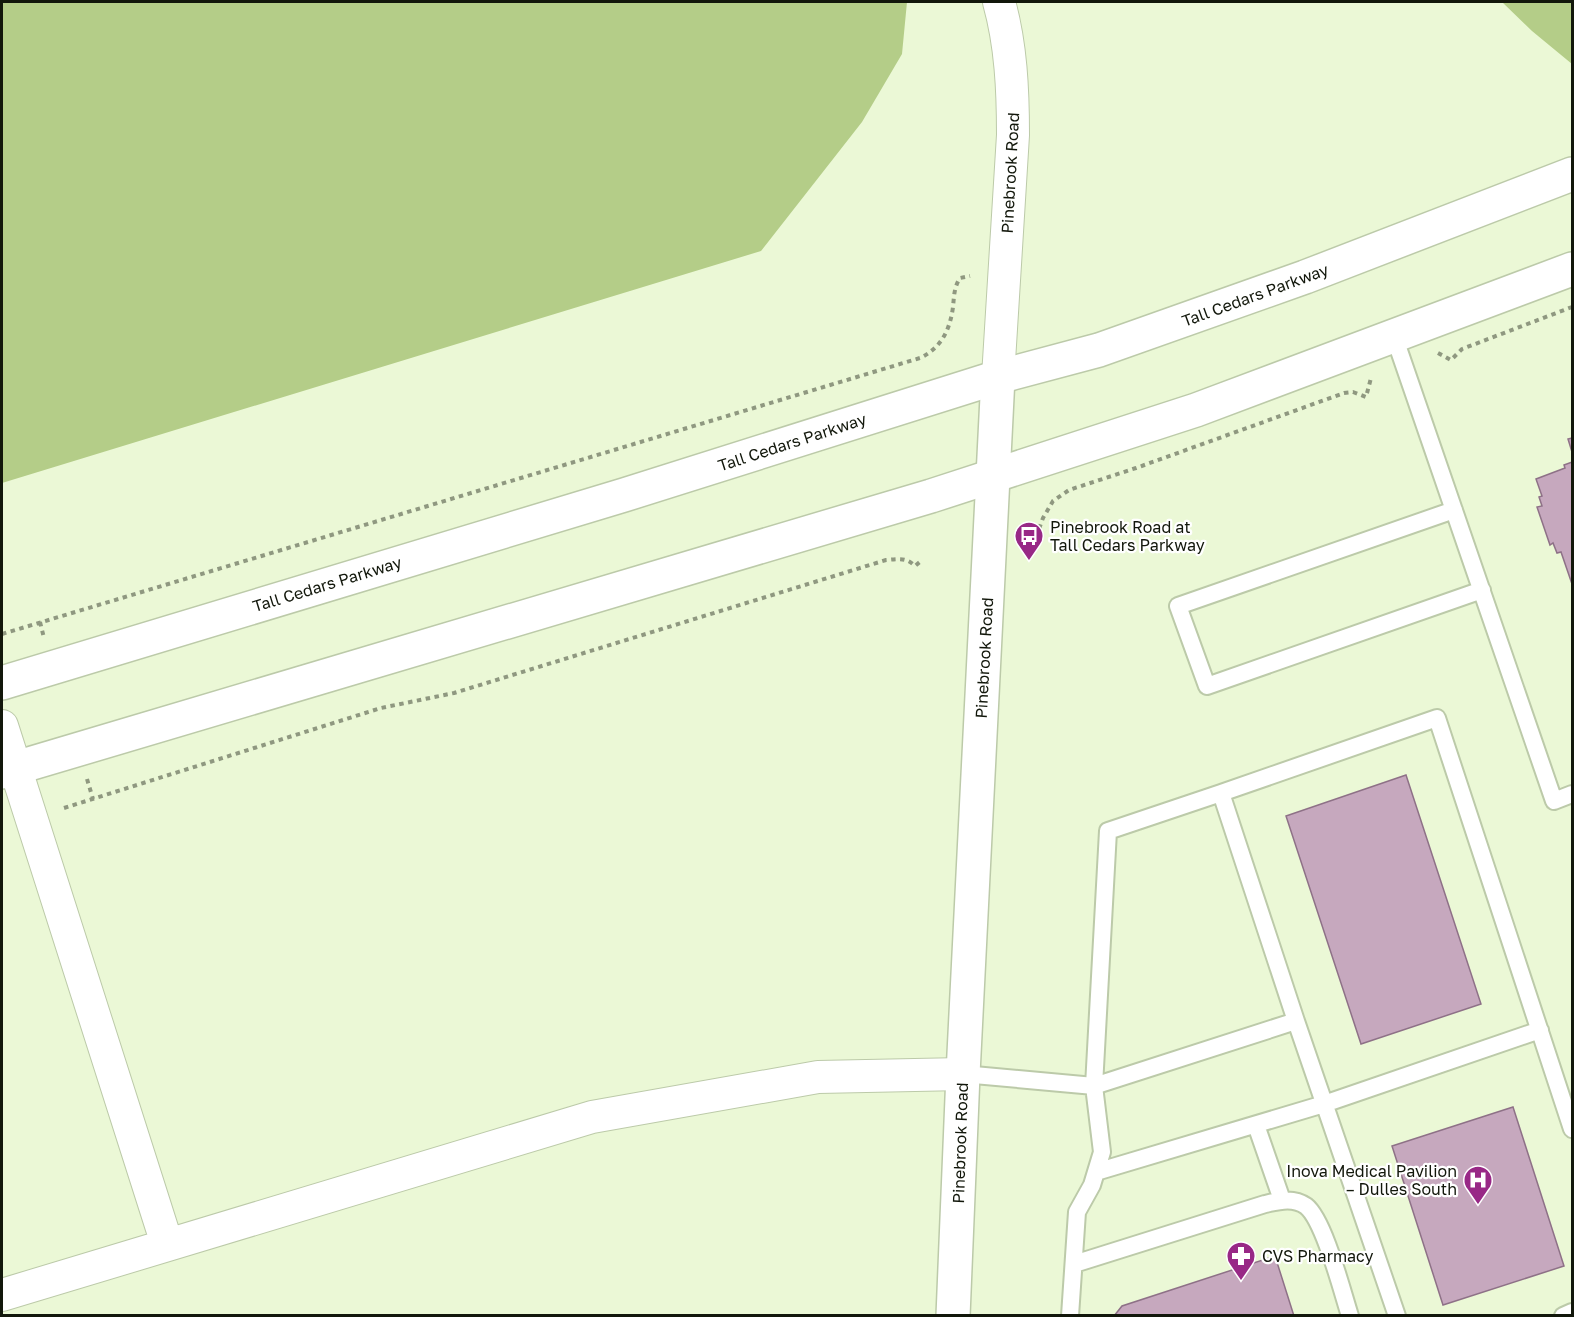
<svg xmlns="http://www.w3.org/2000/svg" width="1574" height="1317" font-family="'Golos Text',sans-serif">
<style>
.forest{fill:#b4cd88}
.building{fill:#c6a8be;stroke:#8e7187;stroke-width:1.5}
.lines{fill:none;stroke-linecap:round;stroke-linejoin:round}
.service-casing{stroke:#bccaa9;stroke-width:20}
.minor-casing{stroke:#bccaa9;stroke-width:34}
.tertiary-casing{stroke:#bccaa9;stroke-width:36}
.secondary-casing{stroke:#bccaa9;stroke-width:36}
.path{stroke:#8f9880;stroke-width:4;stroke-dasharray:4.5 4.5;stroke-linecap:butt}
.service{stroke:#fff;stroke-width:16}
.minor{stroke:#fff;stroke-width:32}
.tertiary{stroke:#fff;stroke-width:33}
.secondary{stroke:#fff;stroke-width:33}
.labels{text-anchor:middle;stroke-width:4.5;stroke-linejoin:round;paint-order:stroke}
.street-label{font-size:16px;fill:#12170b;stroke:#fff}
.poi-label{font-size:16px;fill:#12170b;stroke:#fff;text-anchor:start}
</style>
<rect width="100%" height="100%" fill="#ebf8d6"/>
<path class="forest" d="M2,2H907L902,54L862,122L761,251L2,483Z
M1502,2H1572V64L1532,31Z"/>
<path class="building" d="M1572,438V452L1568,439Z
M1572,462V584L1561,552L1557,553L1553,543L1550,545L1537,507L1542,506L1539,497L1542,496L1536,479L1565,468L1564,465Z
M1406,775L1481,1004L1361,1044L1286,816Z
M1513,1107L1564,1266L1443,1305L1392,1146Z
M1275,1256L1294,1316H1114L1122,1306Z"/>
<g class="lines">
<g class="service-casing">
<path id="service" d="M1394,336L1554,801L1572,794
M1454,510L1178,606L1207,686L1482,590
M1221,793L1437,718L1572,1129
M1296,1021L1397,1316
M963,1074L1094,1086L1296,1021L1221,793L1108,831L1094,1086L1102,1152L1092,1185L1077,1212L1070,1316
M1256,1125L1282,1200
M1096,1172L1324,1104L1540,1030
M1074,1264L1265,1204C1279,1201 1293,1197 1306,1206C1324,1220 1342,1291 1350,1316
M1563,1316L1572,1312"/>
</g>
<g class="minor-casing">
<path id="minor" d="M998,377L1013,135C1013,90 1011,45 999,2
M2,726L167,1244
M2,1295L592,1117L818,1077L963,1074"/>
</g>
<g class="tertiary-casing">
<path id="tertiary" d="M953,1316L963,1074L998,377"/>
</g>
<g class="secondary-casing">
<path id="secondary" d="M2,683L624,495L998,377L1099,350L1305,277L1572,174
M2,772L931,496L1196,410L1572,269"/>
</g>
<path class="path" d="M1438,353L1451,360L1462,349L1572,307
M1036,537L1043,518L1053,501L1069,490L1136,468L1344,393L1353,392L1366,397L1371,378
M40,622L44,638
M2,634L920,358C941,348 950,330 953,307C954,297 954,287 960,278L970,276
M87,779L93,799
M64,808L381,708L454,693L886,560C898,559 906,557 915,566L921,561"/>
<use href="#service" class="service"/>
<use href="#minor" class="minor"/>
<use href="#tertiary" class="tertiary"/>
<use href="#secondary" class="secondary"/>
</g>
<defs>
<g id="bus-pin" transform="scale(1.5)"><path d="M0 17L-7.5 6A9.5 9.5 0 1 1 7.5 6Z" fill="#982886" stroke="#fff"/><path d="M-5-6H5V4H4V6H2V4H-2V6H-4V4H-5ZM-3.5-4V0h7V-4ZM-3.5 1.2v1.5H-2V1.2ZM2 1.2v1.5H3.5V1.2Z" fill="#fff"/></g>
<g id="hospital-pin" transform="scale(1.5)"><path d="M0 17L-7.5 6A9.5 9.5 0 1 1 7.5 6Z" fill="#982886" stroke="#fff"/><path d="M-5-5h3v3.5h4V-5h3V5h-3V1.5h-4V5h-3Z" fill="#fff"/></g>
<g id="pharmacy-pin" transform="scale(1.5)"><path d="M0 17L-7.5 6A9.5 9.5 0 1 1 7.5 6Z" fill="#982886" stroke="#fff"/><path d="M-2-6h4v4h4v4h-4v4h-4v-4h-4v-4h4Z" fill="#fff"/></g>
</defs>
<g fill-rule="evenodd">
<use href="#bus-pin" x="1029" y="536"/>
<use href="#hospital-pin" x="1478" y="1180"/>
<use href="#pharmacy-pin" x="1241" y="1256"/>
</g>
<g class="labels">
<g class="street-label">
<text transform="translate(1010 173) rotate(-87)" y="6">Pinebrook Road</text>
<text transform="translate(1255 295) rotate(-20)" y="6">Tall Cedars Parkway</text>
<text transform="translate(792 442) rotate(-18)" y="6">Tall Cedars Parkway</text>
<text transform="translate(327 584) rotate(-17)" y="6">Tall Cedars Parkway</text>
<text transform="translate(984 658) rotate(-87)" y="6">Pinebrook Road</text>
<text transform="translate(960 1143) rotate(-88)" y="6">Pinebrook Road</text>
</g>
<g class="poi-label">
<text x="1050" y="533">Pinebrook Road at<tspan x="1050" dy="18">Tall Cedars Parkway</tspan></text>
<text x="1457" y="1177" text-anchor="end">Inova Medical Pavilion<tspan x="1457" dy="18">– Dulles South</tspan></text>
<text x="1262" y="1262">CVS Pharmacy</text>
</g>
</g>
<rect width="1574" height="1317" fill="none" stroke="#12170b" stroke-width="6"/>
</svg>
